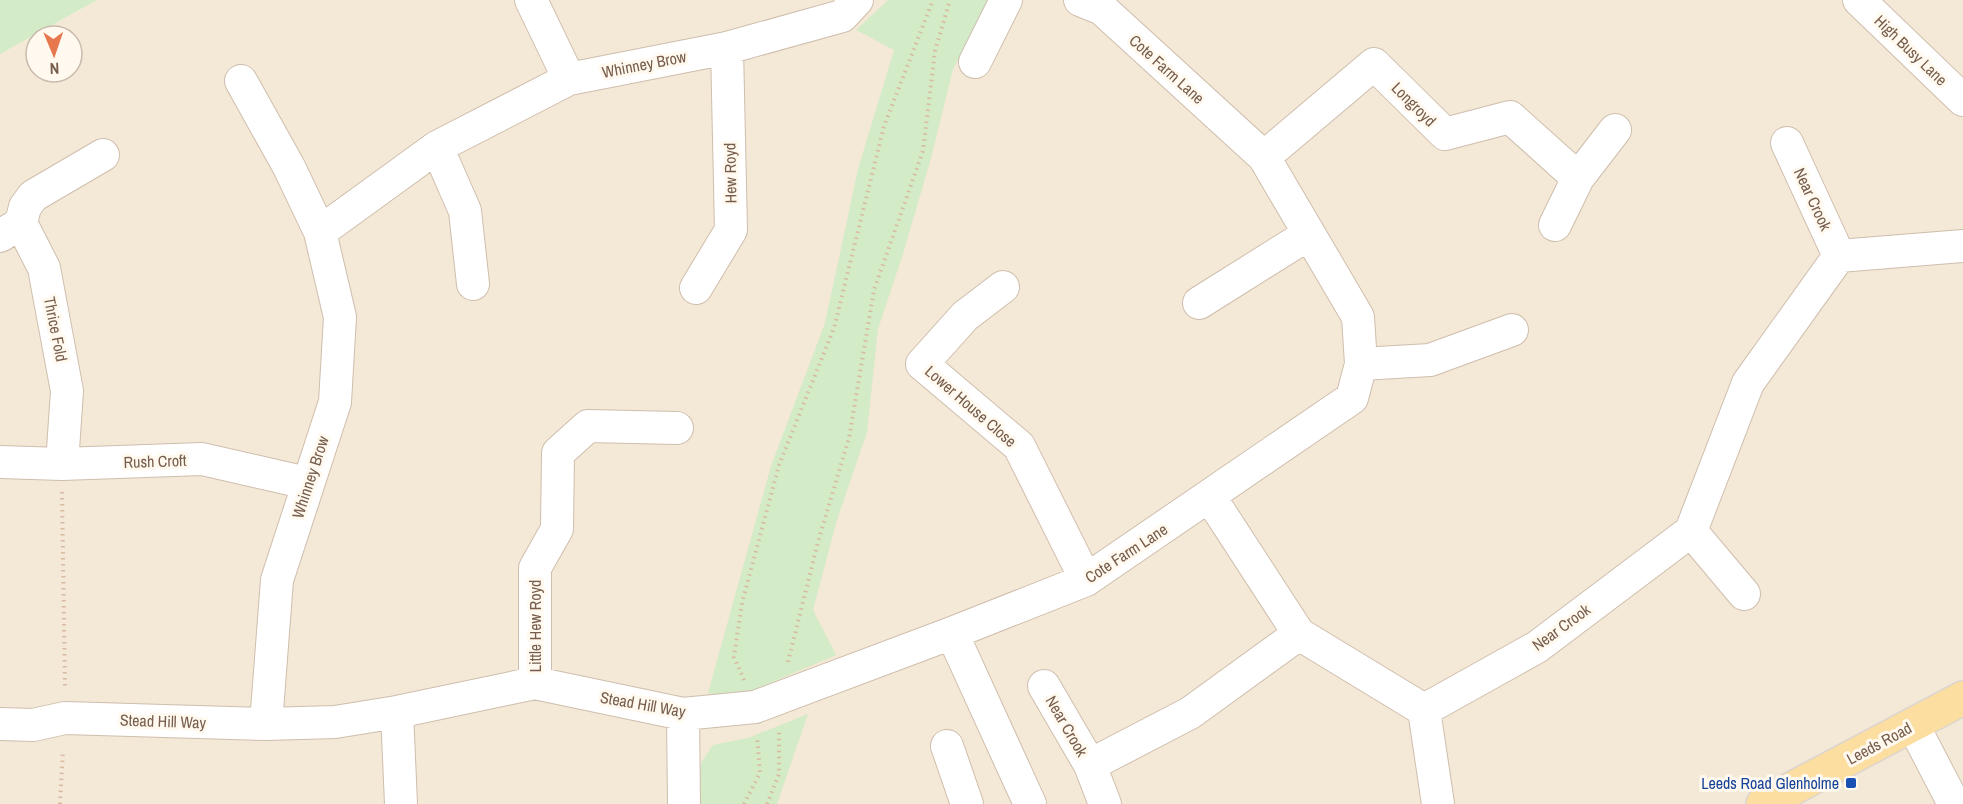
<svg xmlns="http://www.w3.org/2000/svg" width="1963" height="804" font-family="'Archivo Narrow',sans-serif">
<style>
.residential{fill:#f4e8d6;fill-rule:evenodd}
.green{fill:#d3ebc6}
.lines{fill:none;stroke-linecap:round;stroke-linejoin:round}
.minor-casing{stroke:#cfbead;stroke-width:34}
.major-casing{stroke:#dcd5d0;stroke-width:36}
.path{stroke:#d8b9a2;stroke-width:4;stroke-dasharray:1.5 4.5;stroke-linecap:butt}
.minor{stroke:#fff;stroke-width:32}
.major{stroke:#fbdea0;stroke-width:33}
.transit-dot{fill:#1a4fb4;stroke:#fff9ef;stroke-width:2}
.labels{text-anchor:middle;stroke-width:6;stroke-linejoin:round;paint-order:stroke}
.street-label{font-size:16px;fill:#775d4b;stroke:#fff9ef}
.transit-label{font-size:16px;fill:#164399;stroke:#fff9ef;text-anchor:end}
</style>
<rect width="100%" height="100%" fill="#fdf6e8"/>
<path class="residential" d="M97,0H1963V804H0V54ZM36,36H72V72H36Z"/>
<path class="green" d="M0,0H97L0,54Z
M888,0H991L953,69L931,158L903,254L878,329L867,432L836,523L813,610L836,655L737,697L708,693L771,466L825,323L858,169L894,50L856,30Z
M808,714L777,804H698L701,763L713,745L748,738Z"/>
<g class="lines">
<g class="minor-casing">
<path id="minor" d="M531,0L569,79
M1080,0L1102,9L1264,157L1358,317L1361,364
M1859,0L1963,100
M975,62L1006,0
M241,81L289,167L320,232L340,317L335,402L277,580L266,724
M437,147L465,211L473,284
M1264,157L1374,64L1445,134L1510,117L1578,178
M21,223L25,207L33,196L103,155
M1555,225L1578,178L1615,130
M320,232L437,147L569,79L727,48L842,16L857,0
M0,236L21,223L44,268L67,391L62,464
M1839,256L1963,246
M1003,287L965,316L922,364L1019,446L1086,580
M696,288L731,230L727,48
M1199,303L1309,234
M0,462L62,464L202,459L307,483
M1210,497L1299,634L1424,710L1438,804
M1691,531L1744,594
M952,633L1030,804
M535,683V568L557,529L558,453L588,426L677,428
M1044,686L1090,765L1105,804
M1424,710L1537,647L1691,531L1748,383L1839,256L1787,143
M397,712L401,804
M683,714L684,804
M0,724L33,725L65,718L266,724L335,722L397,712L535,683L683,714L755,707L952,633L1086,580L1352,398L1361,364L1430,360L1512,330
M1913,725L1954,804
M947,746L967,804
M1090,765L1190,713L1299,634"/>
</g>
<g class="major-casing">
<path id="major" d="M1763,804L1963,698"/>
</g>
<path class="path" d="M62,492L65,688
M788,662L818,542L849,438L874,290L923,151L935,51L950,0
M744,680L734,657L742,603L779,465L834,328L884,126L933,0
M60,804L63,750
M744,804L760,773L757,736
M767,804L779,774V731"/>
<use href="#minor" class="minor"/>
<use href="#major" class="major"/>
</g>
<rect class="transit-dot" x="1845" y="777" width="12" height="12" rx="3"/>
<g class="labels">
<g class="street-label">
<text transform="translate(1911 50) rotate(44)" y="6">High Busy Lane</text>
<text transform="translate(644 64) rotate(-11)" y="6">Whinney Brow</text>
<text transform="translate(1167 69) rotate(42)" y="6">Cote Farm Lane</text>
<text transform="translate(1414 104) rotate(45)" y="6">Longroyd</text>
<text transform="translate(730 173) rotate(-91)" y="6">Hew Royd</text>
<text transform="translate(1813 199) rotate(65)" y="6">Near Crook</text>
<text transform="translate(56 329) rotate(79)" y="6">Thrice Fold</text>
<text transform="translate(971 406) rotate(41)" y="6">Lower House Close</text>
<text transform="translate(155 461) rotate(-2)" y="6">Rush Croft</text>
<text transform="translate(310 477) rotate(-72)" y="6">Whinney Brow</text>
<text transform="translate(1126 553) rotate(-33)" y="6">Cote Farm Lane</text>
<text transform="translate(535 626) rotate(-90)" y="6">Little Hew Royd</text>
<text transform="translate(1561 627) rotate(-36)" y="6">Near Crook</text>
<text transform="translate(643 704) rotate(10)" y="6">Stead Hill Way</text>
<text transform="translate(163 721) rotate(2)" y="6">Stead Hill Way</text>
<text transform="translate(1067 726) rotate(60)" y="6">Near Crook</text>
<text transform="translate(1879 743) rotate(-28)" y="6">Leeds Road</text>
</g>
<g class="transit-label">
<text x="1839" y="789">Leeds Road Glenholme</text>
</g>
</g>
<g transform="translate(54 54) rotate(178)"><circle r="28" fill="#fff9ef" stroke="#c9bbad" stroke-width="1.5"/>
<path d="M0-4.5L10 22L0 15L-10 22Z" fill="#e7774d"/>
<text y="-9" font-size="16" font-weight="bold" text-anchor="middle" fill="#775d4b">N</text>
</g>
</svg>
